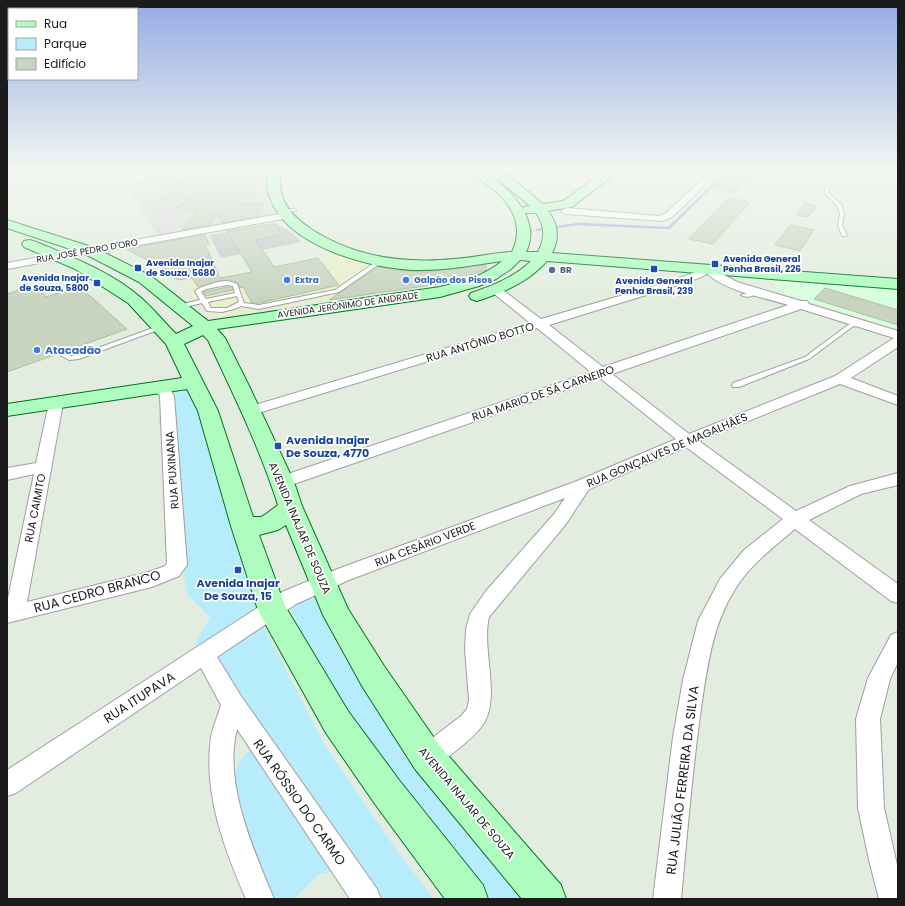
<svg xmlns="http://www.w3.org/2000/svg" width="905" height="906" font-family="Poppins,sans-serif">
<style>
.residential{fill:#d9d9d8}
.commercial{fill:#e9f0cd}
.education{fill:#d7ffdd}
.religious{fill:#c9c9c9}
.park{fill:#b7ecfc}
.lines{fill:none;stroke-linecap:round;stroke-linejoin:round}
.stream{stroke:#b69cde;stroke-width:2.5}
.building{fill:#c8d4c0;stroke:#adc0a1}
.lane-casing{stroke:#9f9f9f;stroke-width:2}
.street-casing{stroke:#9f9f9f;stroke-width:2}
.secondary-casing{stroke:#00741f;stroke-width:2}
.lane{fill:#fff;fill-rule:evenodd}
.street{fill:#fff;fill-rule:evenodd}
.secondary{fill:#aefdbe;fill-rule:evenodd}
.transit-dot{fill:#1a4fb4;stroke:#fff;stroke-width:1.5}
.service-dot{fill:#5c6f8a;stroke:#fff;stroke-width:1.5}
.shop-dot{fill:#3f7fe0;stroke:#fff;stroke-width:1.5}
.labels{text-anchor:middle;stroke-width:3.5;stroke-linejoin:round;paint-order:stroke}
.far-street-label{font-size:9px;fill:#1b1b1b;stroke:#fff}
.far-transit-label{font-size:9px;font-weight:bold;fill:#164399;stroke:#fff;text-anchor:start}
.far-service-label{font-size:9px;font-weight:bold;fill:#4e5e75;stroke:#fff;text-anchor:start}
.far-shop-label{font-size:9px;font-weight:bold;fill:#366cbe;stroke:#fff;text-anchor:start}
.street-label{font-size:11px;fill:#1b1b1b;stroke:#fff}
.shop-label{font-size:11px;font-weight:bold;fill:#366cbe;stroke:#fff;text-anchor:start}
.transit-label{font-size:11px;font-weight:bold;fill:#164399;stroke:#fff;text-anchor:start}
.near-street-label{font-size:13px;fill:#1b1b1b;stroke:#fff}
</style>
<rect width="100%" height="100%" fill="#e2eddf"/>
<path class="residential" d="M189,171H266L268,198L273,216L158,237L126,184L132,183L131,181Z"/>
<path class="commercial" d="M337,253L379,266L329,300L219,317L210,316L182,284Z"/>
<path class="education" d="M129,171H183L136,179Z
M781,279L898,289V329L786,294L776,288L774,283Z"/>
<path class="religious" d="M274,223L291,232L302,242L221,258L209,235Z"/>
<path class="park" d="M192,384L246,577L264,627L324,744L395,848L434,899H372L351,868L319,874L294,899H266L232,791L238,763L256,744L208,647L194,646L210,617L187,594L181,555L175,432L161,431L158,420L164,400L172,390Z
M308,598L309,599H314L338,646L367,695L391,729L535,899H493L409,804L307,651L291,609L292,605Z"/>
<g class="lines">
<path class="stream" d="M7,172L9,171
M537,230L578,224L669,228L727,171"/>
</g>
<path class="building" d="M197,171H264L249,196L234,203L264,204L257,217L223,223L217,213L209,225L182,230L197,212L175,207L194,198H160L174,182Z
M731,171H755L735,192L714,188Z
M728,198L750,202L713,244L689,239Z
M805,203L817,206L808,217L796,215Z
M274,224L282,235L256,240L274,267L318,258L339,285L259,303H252L243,287L240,288L238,283L223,280L198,287L192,278L177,280L162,268L126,249L205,235L209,244H205L220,278L252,272L227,231Z
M790,225L814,230L800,251L775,245Z
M486,265V270L483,271L439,284L329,300L378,267L395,270L425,272Z
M35,285L46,297L79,286L127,329L7,372V294Z
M227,287H232L233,290L206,296L203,292Z
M825,288L898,310V325L814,299Z"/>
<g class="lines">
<g class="lane-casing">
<path id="lane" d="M828,180L832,181L828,193L841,204L844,213L842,225L847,235L846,236H842L838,225L840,213L837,205L824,193Z
M294,209L296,210V211L281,212L279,211L281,210Z
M377,261L382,262L339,292L259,309L241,306L234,309L222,312L207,311L202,303L181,308L178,306L179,305L200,300L195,291C201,286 219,281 227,281C230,281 234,283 237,284L244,303L259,305L335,290ZM227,285L233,286L235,293L206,299L201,292L206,289ZM237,296L239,302L227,308H211L208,302Z
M759,289L762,291C757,295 747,299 741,295Z
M860,321L863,323L862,324L852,327L809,359L739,387H733L732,385L733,383L805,357L848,325Z
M161,325L163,326V328L79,359L69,360L60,355L63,353L70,356H76Z"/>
</g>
<g class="street-casing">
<path id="street" d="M283,171H298L274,179L270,176L271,174Z
M579,171H589L603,182L599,185L596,184Z
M711,171H720L672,217L663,221L566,214L561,211L566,208L659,216L666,213Z
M285,213L288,214L290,216L288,218L7,269V263Z
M708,266L737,282L801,301H807L809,304L898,331V347L851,378L898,396V405L840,384L699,441L796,511L850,486L898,473V485L861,494L809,520L898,584V603L891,601L795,529C773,548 749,565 734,591C712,626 707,669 701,709C692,772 687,836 681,899H653L673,737L683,680L698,621L720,579L744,550L783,519L686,447L589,489L566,524L489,617C481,650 502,699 482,726C477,733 470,739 463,745C452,754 440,764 427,769L418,765L415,757L418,749L461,716L467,709L469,700L465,649L466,629L470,614L486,591L554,514L565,498L349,580L296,604L217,657L241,696L377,889L381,899H350L237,729C223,784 254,850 274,899H246C224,849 203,792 211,737C213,726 218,716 221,705L201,668L16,793L7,796V770L282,592L335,570L577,481L676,439L600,378L288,486L282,488L276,486L274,482L276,478L591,372L537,328L255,414L250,416L245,414L243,411L245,408L530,323L492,292L490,290L492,288H500L541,319L664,283L691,274ZM707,274C729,292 762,297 788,305L603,367L549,325L672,287L699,278ZM801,309L894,338L835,376L689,434L612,374Z
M157,385L169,387L174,396L187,565L179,576L152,587L7,623V603L34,474L7,480V468L36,463L49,403L51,400L56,399L61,400L63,403L27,602L149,572L165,566L167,563L160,396L159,394L152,392L150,389L152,386Z
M898,632V662L890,679L880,719L884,808L898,869V899H879L869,860L858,808L856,719L868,678L891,635Z"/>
</g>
<g class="secondary-casing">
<path id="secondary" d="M268,171H280C278,200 288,213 311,229C354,257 403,264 454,259C473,258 492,253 512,252C524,227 513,206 493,189C486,184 477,178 471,171H484L512,194L523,209L524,207L530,206L501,182L499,179L501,176H509L543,204L563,201L605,171H619L572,207L548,211C558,224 560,238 552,253L898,279V289L547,261C529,281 507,291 483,299L477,301L471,299L469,296L471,293C492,286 515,277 531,261L520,260L511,269L496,279L479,286L440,297L217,329L225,338L250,388L294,482L302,506L348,609L384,666L439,745L561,885L566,899H522L415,769L362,686L323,615L286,525L278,530L259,535L285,606L348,711L399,780L483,885L488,899H445L375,804L326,733L262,618L258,610L231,526L198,411L187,389L7,416V404L182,378L166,344L128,303L75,269L24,247L22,244L24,241L29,240L34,241C69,256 110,271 140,297C153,308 164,322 176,334L193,326L139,282L85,254L7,228V220L95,248L151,276L208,321L440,287C461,282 485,276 502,261C473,265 444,271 414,270C369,268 286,246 270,198C266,190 267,180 268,171ZM525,213H536C545,225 545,239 538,252H526C533,237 531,227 525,213ZM203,335L208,340C233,394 260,448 278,505L266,514L261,517H253L218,411L184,344Z"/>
</g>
<use href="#lane" class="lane"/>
<use href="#street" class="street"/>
<use href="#secondary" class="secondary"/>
</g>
<linearGradient id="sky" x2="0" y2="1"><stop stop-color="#94aae4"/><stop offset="0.57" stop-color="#f2f7f1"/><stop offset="1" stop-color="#f2f7f1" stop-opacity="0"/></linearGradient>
<rect width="905" height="298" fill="url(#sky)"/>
<g class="transit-dot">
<rect x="711" y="260" width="8" height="8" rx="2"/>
<rect x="134" y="264" width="8" height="8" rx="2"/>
<rect x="650" y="265" width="8" height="8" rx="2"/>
<rect x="93" y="279" width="8" height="8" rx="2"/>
<rect x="274" y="442" width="8" height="8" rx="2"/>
<rect x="234" y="566" width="8" height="8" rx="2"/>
</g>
<circle class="service-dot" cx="552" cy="270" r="4"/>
<g class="shop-dot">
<circle cx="287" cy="280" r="4"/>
<circle cx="406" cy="280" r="4"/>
<circle cx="37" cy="350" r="4"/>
</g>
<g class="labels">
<g class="far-street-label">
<text transform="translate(87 251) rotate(-10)" y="3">RUA JOSÉ PEDRO D'ORO</text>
<text transform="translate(348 305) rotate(-8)" y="3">AVENIDA JERÔNIMO DE ANDRADE</text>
</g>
<g class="far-transit-label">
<text x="723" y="262">Avenida General<tspan x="723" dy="10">Penha Brasil, 226</tspan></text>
<text x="146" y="266">Avenida Inajar<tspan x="146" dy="10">de Souza, 5680</tspan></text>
<text x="89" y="281" text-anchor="end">Avenida Inajar<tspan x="89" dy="10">de Souza, 5800</tspan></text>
<text x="654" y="284" text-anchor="middle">Avenida General<tspan x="654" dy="10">Penha Brasil, 239</tspan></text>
</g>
<g class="far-service-label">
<text x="560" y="273">BR</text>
</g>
<g class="far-shop-label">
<text x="295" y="283">Extra</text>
<text x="414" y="283">Galpão dos Pisos</text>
</g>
<g class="street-label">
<text transform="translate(480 342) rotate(-17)" y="4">RUA ANTÔNIO BOTTO</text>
<text transform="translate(543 393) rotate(-19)" y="4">RUA MARIO DE SÁ CARNEIRO</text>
<text transform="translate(667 450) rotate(-23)" y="4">RUA GONÇALVES DE MAGALHÃES</text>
<text transform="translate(172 470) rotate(-94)" y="4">RUA PUXINANA</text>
<text transform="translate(35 508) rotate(-79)" y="4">RUA CAIMITO</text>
<text transform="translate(300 528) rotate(67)" y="4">AVENIDA INAJAR DE SOUZA</text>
<text transform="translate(425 544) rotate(-21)" y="4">RUA CESÁRIO VERDE</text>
<text transform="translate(467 803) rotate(50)" y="4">AVENIDA INAJAR DE SOUZA</text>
</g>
<g class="shop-label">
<text x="45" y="354">Atacadão</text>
</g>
<g class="transit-label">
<text x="286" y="444">Avenida Inajar<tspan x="286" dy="13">De Souza, 4770</tspan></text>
<text x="238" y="587" text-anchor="middle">Avenida Inajar<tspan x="238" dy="13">De Souza, 15</tspan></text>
</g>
<g class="near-street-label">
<text transform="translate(97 591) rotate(-15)" y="5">RUA CEDRO BRANCO</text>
<text transform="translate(139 697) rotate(-33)" y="5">RUA ITUPAVA</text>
<text transform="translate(682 780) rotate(-83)" y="5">RUA JULIÃO FERREIRA DA SILVA</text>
<text transform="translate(300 802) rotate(55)" y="5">RUA RÓSSIO DO CARMO</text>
</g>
</g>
<rect width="905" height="906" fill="none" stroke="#1b1b1b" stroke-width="16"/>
<rect x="8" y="8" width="130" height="72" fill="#ffffff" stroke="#a4a4a4"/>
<rect x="16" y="21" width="20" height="6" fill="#aefdbe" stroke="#a4a4a4"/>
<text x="44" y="28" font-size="12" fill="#1b1b1b">Rua</text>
<rect x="16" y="38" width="20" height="12" fill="#b7ecfc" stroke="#a4a4a4"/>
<text x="44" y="48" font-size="12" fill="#1b1b1b">Parque</text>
<rect x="16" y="58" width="20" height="12" fill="#c8d4c0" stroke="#a4a4a4"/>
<text x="44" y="68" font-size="12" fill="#1b1b1b">Edifício</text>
</svg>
